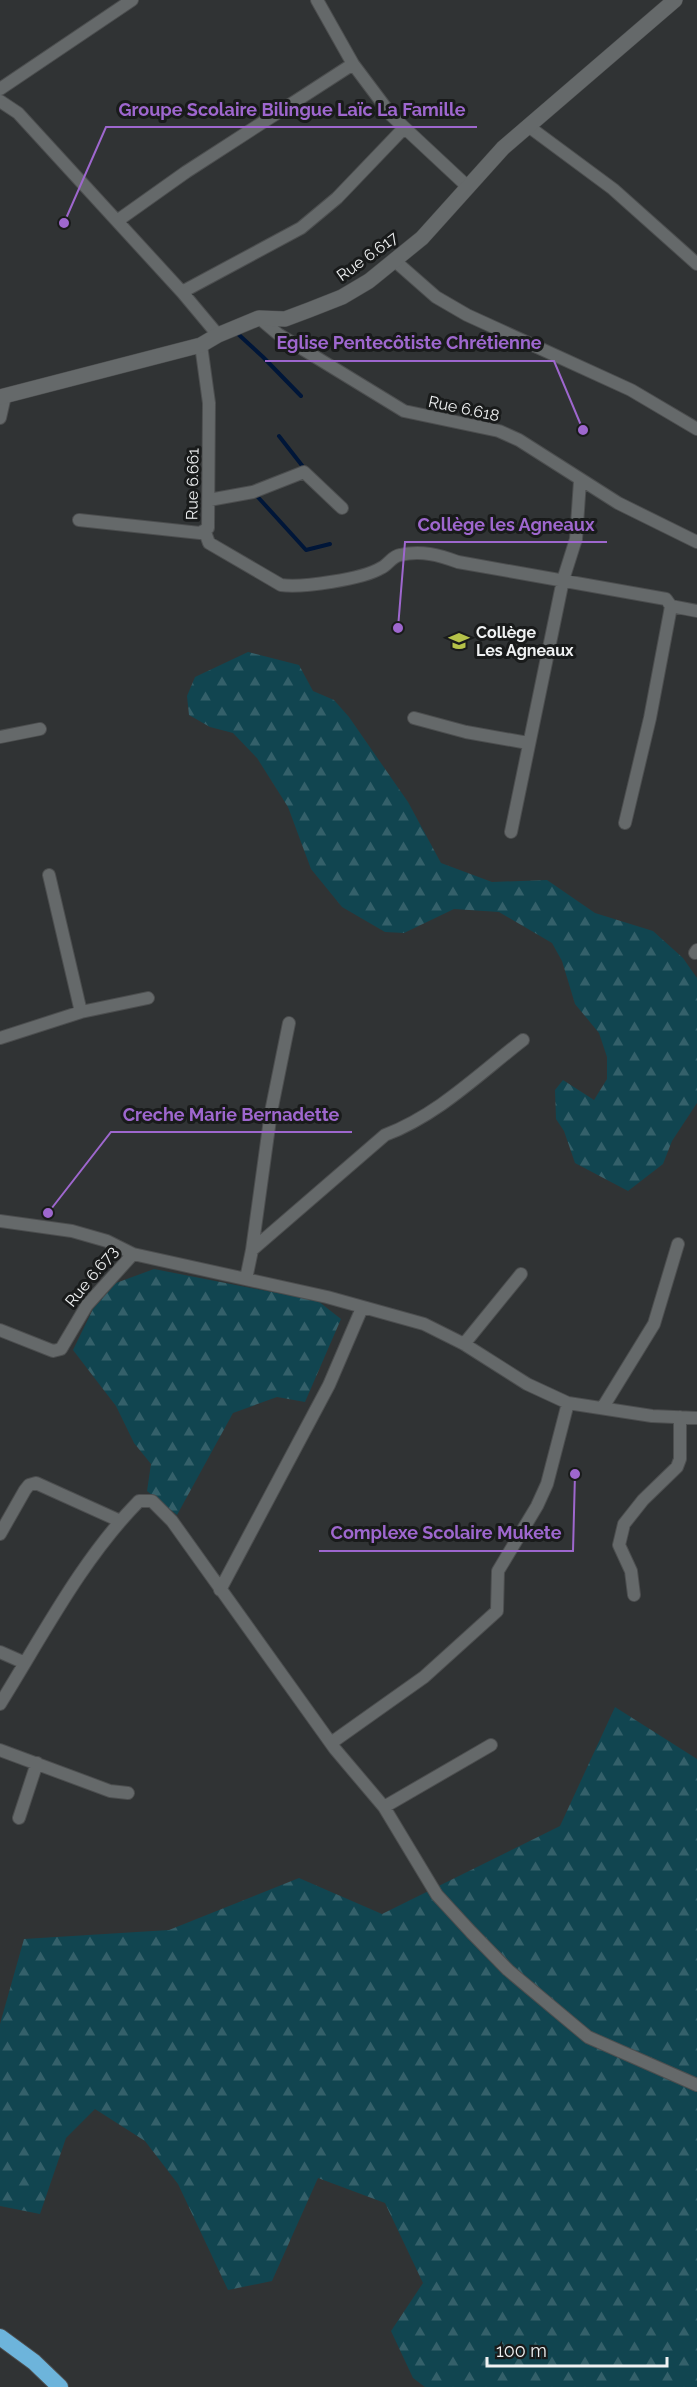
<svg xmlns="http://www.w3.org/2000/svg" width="697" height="2387" font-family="Raleway,sans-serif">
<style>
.forest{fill:url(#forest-firs)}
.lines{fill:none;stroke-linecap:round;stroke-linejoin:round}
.stream{stroke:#001638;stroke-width:4}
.minor-casing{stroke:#4c4e4f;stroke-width:14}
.tertiary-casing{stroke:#4c4e4f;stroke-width:16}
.trunk-casing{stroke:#4c4e4f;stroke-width:18}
.minor{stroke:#65696a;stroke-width:12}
.tertiary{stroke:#65696a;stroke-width:15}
.trunk{stroke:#6db4db;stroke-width:16}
.labels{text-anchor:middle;stroke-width:6;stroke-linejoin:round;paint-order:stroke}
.street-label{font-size:16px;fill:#eff1f2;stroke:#191b1b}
.poi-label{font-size:16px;font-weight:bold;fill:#eff1f2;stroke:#191b1b;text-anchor:start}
.leader{fill:none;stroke:#9e67ce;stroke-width:2}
.callout-dot{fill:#9e67ce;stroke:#191b1b;stroke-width:2}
.callout-label{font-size:18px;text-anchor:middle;font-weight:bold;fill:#9e67ce;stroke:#191b1b;stroke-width:6;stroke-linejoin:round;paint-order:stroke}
</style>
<defs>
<pattern id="forest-firs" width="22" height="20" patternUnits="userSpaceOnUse" patternTransform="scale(1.5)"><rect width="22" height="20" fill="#114550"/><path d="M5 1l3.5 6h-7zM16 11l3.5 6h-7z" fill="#34606a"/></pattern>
</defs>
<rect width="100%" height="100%" fill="#303334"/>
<path class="forest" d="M248,652L299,665L313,691L334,700L349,717L408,802L441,863L492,882L547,880L595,913L653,931L683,958L697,978V1103L672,1141L663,1164L628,1191L575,1163L564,1131L556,1119L555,1090L563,1080L594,1100L607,1079V1057L599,1033L575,1004L562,961L552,943L499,912L454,909L404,933L385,932L342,907L311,869L288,807L257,758L233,733L210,727L189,715L187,696L195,677Z
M154,1269L318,1301L341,1319L305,1402L277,1397L233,1413L177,1515L147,1491L151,1464L134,1443L116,1406L73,1350L93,1309L116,1283Z
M615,1707L697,1759V2387H425L413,2378L391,2331L423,2283L385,2203L318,2178L272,2281L228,2290L178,2184L145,2141L95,2109L66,2138L40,2214L0,2206V2024L24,1939L169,1930L299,1878L382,1914L560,1826Z"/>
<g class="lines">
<path class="stream" d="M238,334L263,357L301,396
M279,436L304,468
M256,495L306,550L330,544"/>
<g class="minor-casing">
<path id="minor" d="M317,0L353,64L392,116L468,187
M0,89L132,0
M0,101L18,113L182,292L218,335
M528,126L613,189L697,264
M117,221L186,172L353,64
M395,261L436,297L467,315L631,390L697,429
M182,292L301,228L337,198L404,128
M259,318L278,334L404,411L499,431L519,440L618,503L697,542
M0,418L5,396
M209,500L253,492L304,472L342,508
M79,520L200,533L208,528L209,403L201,345
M205,532L209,543L281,585C302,588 363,579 381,568C388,565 392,556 400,555C421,550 439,555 458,562L666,599L671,606L670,612L650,718L625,823
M671,606L697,611
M414,718L466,732L528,743
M0,737L40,729
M511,832L563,580L576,539L580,481
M49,875L81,1012
M695,953L697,950
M0,1038L81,1012L148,998
M0,1221L72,1231L107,1241L133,1254L87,1305L61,1349L53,1351L0,1330
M252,1250L385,1135C438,1115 479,1074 523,1040
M133,1254L327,1297L424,1324L464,1344L527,1384L568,1403L652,1416L697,1418
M246,1279L252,1250L271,1112L289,1023
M464,1344L521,1274
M603,1407L654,1324L678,1244
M0,1534L25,1490L29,1485L36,1483L120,1521
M220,1590L329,1385L362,1308
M634,1595L631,1571L619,1545L624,1524L643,1500L677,1467L680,1459V1417
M0,1652L25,1663
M0,1704C43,1635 82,1559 139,1501H152L172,1521L335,1749L384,1807L437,1895L471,1932L508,1970L588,2037L697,2085
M331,1743L424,1677L497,1611L498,1571L537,1506L547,1484L568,1403
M0,1750L110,1791L128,1793
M384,1807L491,1745
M19,1818L37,1763"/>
</g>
<g class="tertiary-casing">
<path id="tertiary" d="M0,397L201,345L218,335L259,318L285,319L309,310L342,297L369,281L422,238L503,148L675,0"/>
</g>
<g class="trunk-casing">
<path id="trunk" d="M0,2337L34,2362L60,2387"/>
</g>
<use href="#minor" class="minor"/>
<use href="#tertiary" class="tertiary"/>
<use href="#trunk" class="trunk"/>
</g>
<defs>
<g id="school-bare" transform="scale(1.62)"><path d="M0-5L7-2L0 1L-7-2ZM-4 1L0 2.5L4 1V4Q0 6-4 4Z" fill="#b5c249" stroke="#191b1b" stroke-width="2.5" paint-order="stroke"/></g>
</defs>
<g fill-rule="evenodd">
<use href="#school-bare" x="459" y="641"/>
</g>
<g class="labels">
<g class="street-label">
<text transform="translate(367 256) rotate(-36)" y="6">Rue 6.617</text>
<text transform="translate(464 408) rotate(12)" y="6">Rue 6.618</text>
<text transform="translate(192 484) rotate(-89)" y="6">Rue 6.661</text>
<text transform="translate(91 1276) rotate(-51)" y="6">Rue 6.673</text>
</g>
<g class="poi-label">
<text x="476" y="638">Collège<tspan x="476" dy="18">Les Agneaux</tspan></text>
</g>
</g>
<path class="leader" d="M64 223L106 127H477M583 430L554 361H265M398 628L405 542H607M48 1213L111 1132H352M575 1474L573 1551H319"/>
<g class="callout-dot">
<circle cx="64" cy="223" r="6"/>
<circle cx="583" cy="430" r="6"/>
<circle cx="398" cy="628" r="6"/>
<circle cx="48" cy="1213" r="6"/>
<circle cx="575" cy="1474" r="6"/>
</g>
<g class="callout-label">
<text x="292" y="116">Groupe Scolaire Bilingue Laïc La Famille</text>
<text x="409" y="349">Eglise Pentecôtiste Chrétienne</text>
<text x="506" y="531">Collège les Agneaux</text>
<text x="231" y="1121">Creche Marie Bernadette</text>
<text x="446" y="1539">Complexe Scolaire Mukete</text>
</g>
<path d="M487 2357v9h180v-9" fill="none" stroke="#eff1f2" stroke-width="3"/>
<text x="496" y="2357" font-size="18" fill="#eff1f2" stroke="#191b1b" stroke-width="4.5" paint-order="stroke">100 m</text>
</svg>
